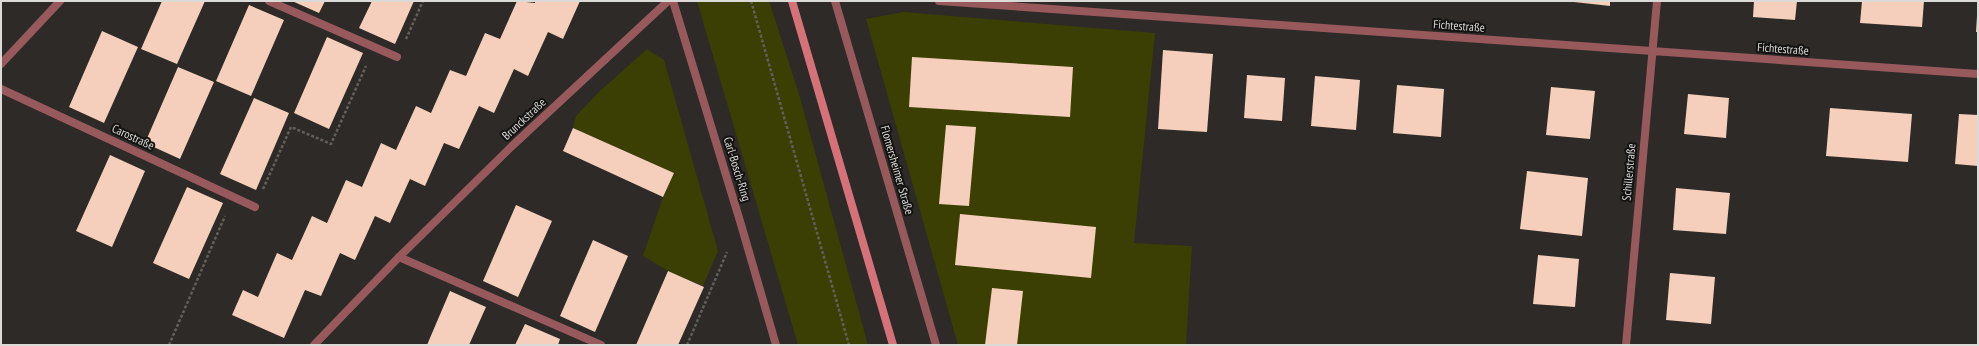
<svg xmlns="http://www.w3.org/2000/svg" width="1979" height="346" font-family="'PT Sans Narrow',sans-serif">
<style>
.green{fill:#3b3f03}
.building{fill:#f5cfbb}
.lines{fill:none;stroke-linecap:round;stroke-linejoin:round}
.path{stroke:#615f5c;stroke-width:2.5;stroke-dasharray:3 2;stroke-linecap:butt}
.lane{stroke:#98595d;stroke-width:8}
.street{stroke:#98595d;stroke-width:8}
.secondary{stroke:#d57178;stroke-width:8}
.labels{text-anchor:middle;stroke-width:4;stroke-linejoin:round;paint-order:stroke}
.street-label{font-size:12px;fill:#dbdad7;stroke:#141312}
</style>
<rect width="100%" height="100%" fill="#2d2a27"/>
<path class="green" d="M697,1H769L799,94L868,345H798Z
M903,12L1155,33L1134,243L1192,246L1186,345H958L866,19Z
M647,49L664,60L718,251L703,286L668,271L643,256L663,197L674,173L573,128L576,116L600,91Z"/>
<path class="building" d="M162,1H205L177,64L141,49Z
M292,1H325L319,13Z
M372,1H414L395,44L359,28Z
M517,1L535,3V1H580L563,39L548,32L528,76L514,69L494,113L479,106L459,149L444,143L425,186L410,179L390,223L375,216L355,260L340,253L321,296L305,290L284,338L232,315L243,290L258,297L277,253L292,260L312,216L327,223L346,180L362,187L381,143L396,150L416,106L431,113L450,70L466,76L485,33L500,39Z
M1565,1H1610V6Z
M1754,1H1797L1795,20L1753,17Z
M1862,1H1924L1922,27L1860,23Z
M249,5L284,20L251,96L216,81Z
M1977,16H1978V32H1976Z
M102,31L138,47L104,123L69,107Z
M327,37L363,53L329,129L294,113Z
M1163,50L1213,54L1207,132L1158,129Z
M912,57L1073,67L1070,117L909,107Z
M178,67L214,82L180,159L145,143Z
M1247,75L1285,78L1282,121L1244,118Z
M1315,76L1360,80L1356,130L1311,126Z
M1397,85L1444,89L1441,137L1393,133Z
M1551,87L1595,91L1590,139L1546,135Z
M1688,94L1729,98L1726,138L1684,134Z
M254,98L289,113L256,190L220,174Z
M1830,108L1912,114L1908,162L1826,156Z
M1959,114L1978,115V166L1955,164Z
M946,125L976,127L969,206L939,204Z
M573,128L674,173L663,197L563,151Z
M110,155L145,171L112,247L76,231Z
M1527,171L1588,178L1582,236L1520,229Z
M187,187L223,203L189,279L153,263Z
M1676,188L1730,193L1726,234L1673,230Z
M516,205L552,221L518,297L483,281Z
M960,214L1096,227L1091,278L955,265Z
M593,240L628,256L595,332L560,316Z
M1538,255L1579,259L1575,307L1533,304Z
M668,271L704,287L678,345H636Z
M1670,273L1715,277L1711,324L1666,320Z
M992,288L1023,291L1017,345H985Z
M450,291L486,307L469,345H427Z
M525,324L560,339L558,345H515Z"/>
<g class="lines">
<path class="path" d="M751,1L849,345
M406,39L423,1
M263,189L291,127L331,144L366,66
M169,345L225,216
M687,345L727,252"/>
<path class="lane" d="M269,1L397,57
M1,89L255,207
M399,257L601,345"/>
<path class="street" d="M673,1L740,221L776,345
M835,1L936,345
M939,1L1978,74
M1,64L60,1
M314,345L399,257L511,147L668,1
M1626,345L1657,1"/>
<path class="secondary" d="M792,1L893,345"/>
</g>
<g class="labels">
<g class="street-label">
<text transform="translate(1459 26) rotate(4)" y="4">Fichtestraße</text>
<text transform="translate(1783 49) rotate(4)" y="4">Fichtestraße</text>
<text transform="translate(524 119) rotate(-43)" y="4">Brunckstraße</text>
<text transform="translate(133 137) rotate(25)" y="4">Carostraße</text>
<text transform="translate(737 169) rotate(73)" y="4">Carl-Bosch-Ring</text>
<text transform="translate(897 170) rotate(74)" y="4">Flomersheimer Straße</text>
<text transform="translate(1629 172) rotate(-85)" y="4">Schillerstraße</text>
</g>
</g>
<rect width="1979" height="346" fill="none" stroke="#dbdad7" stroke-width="4"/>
</svg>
